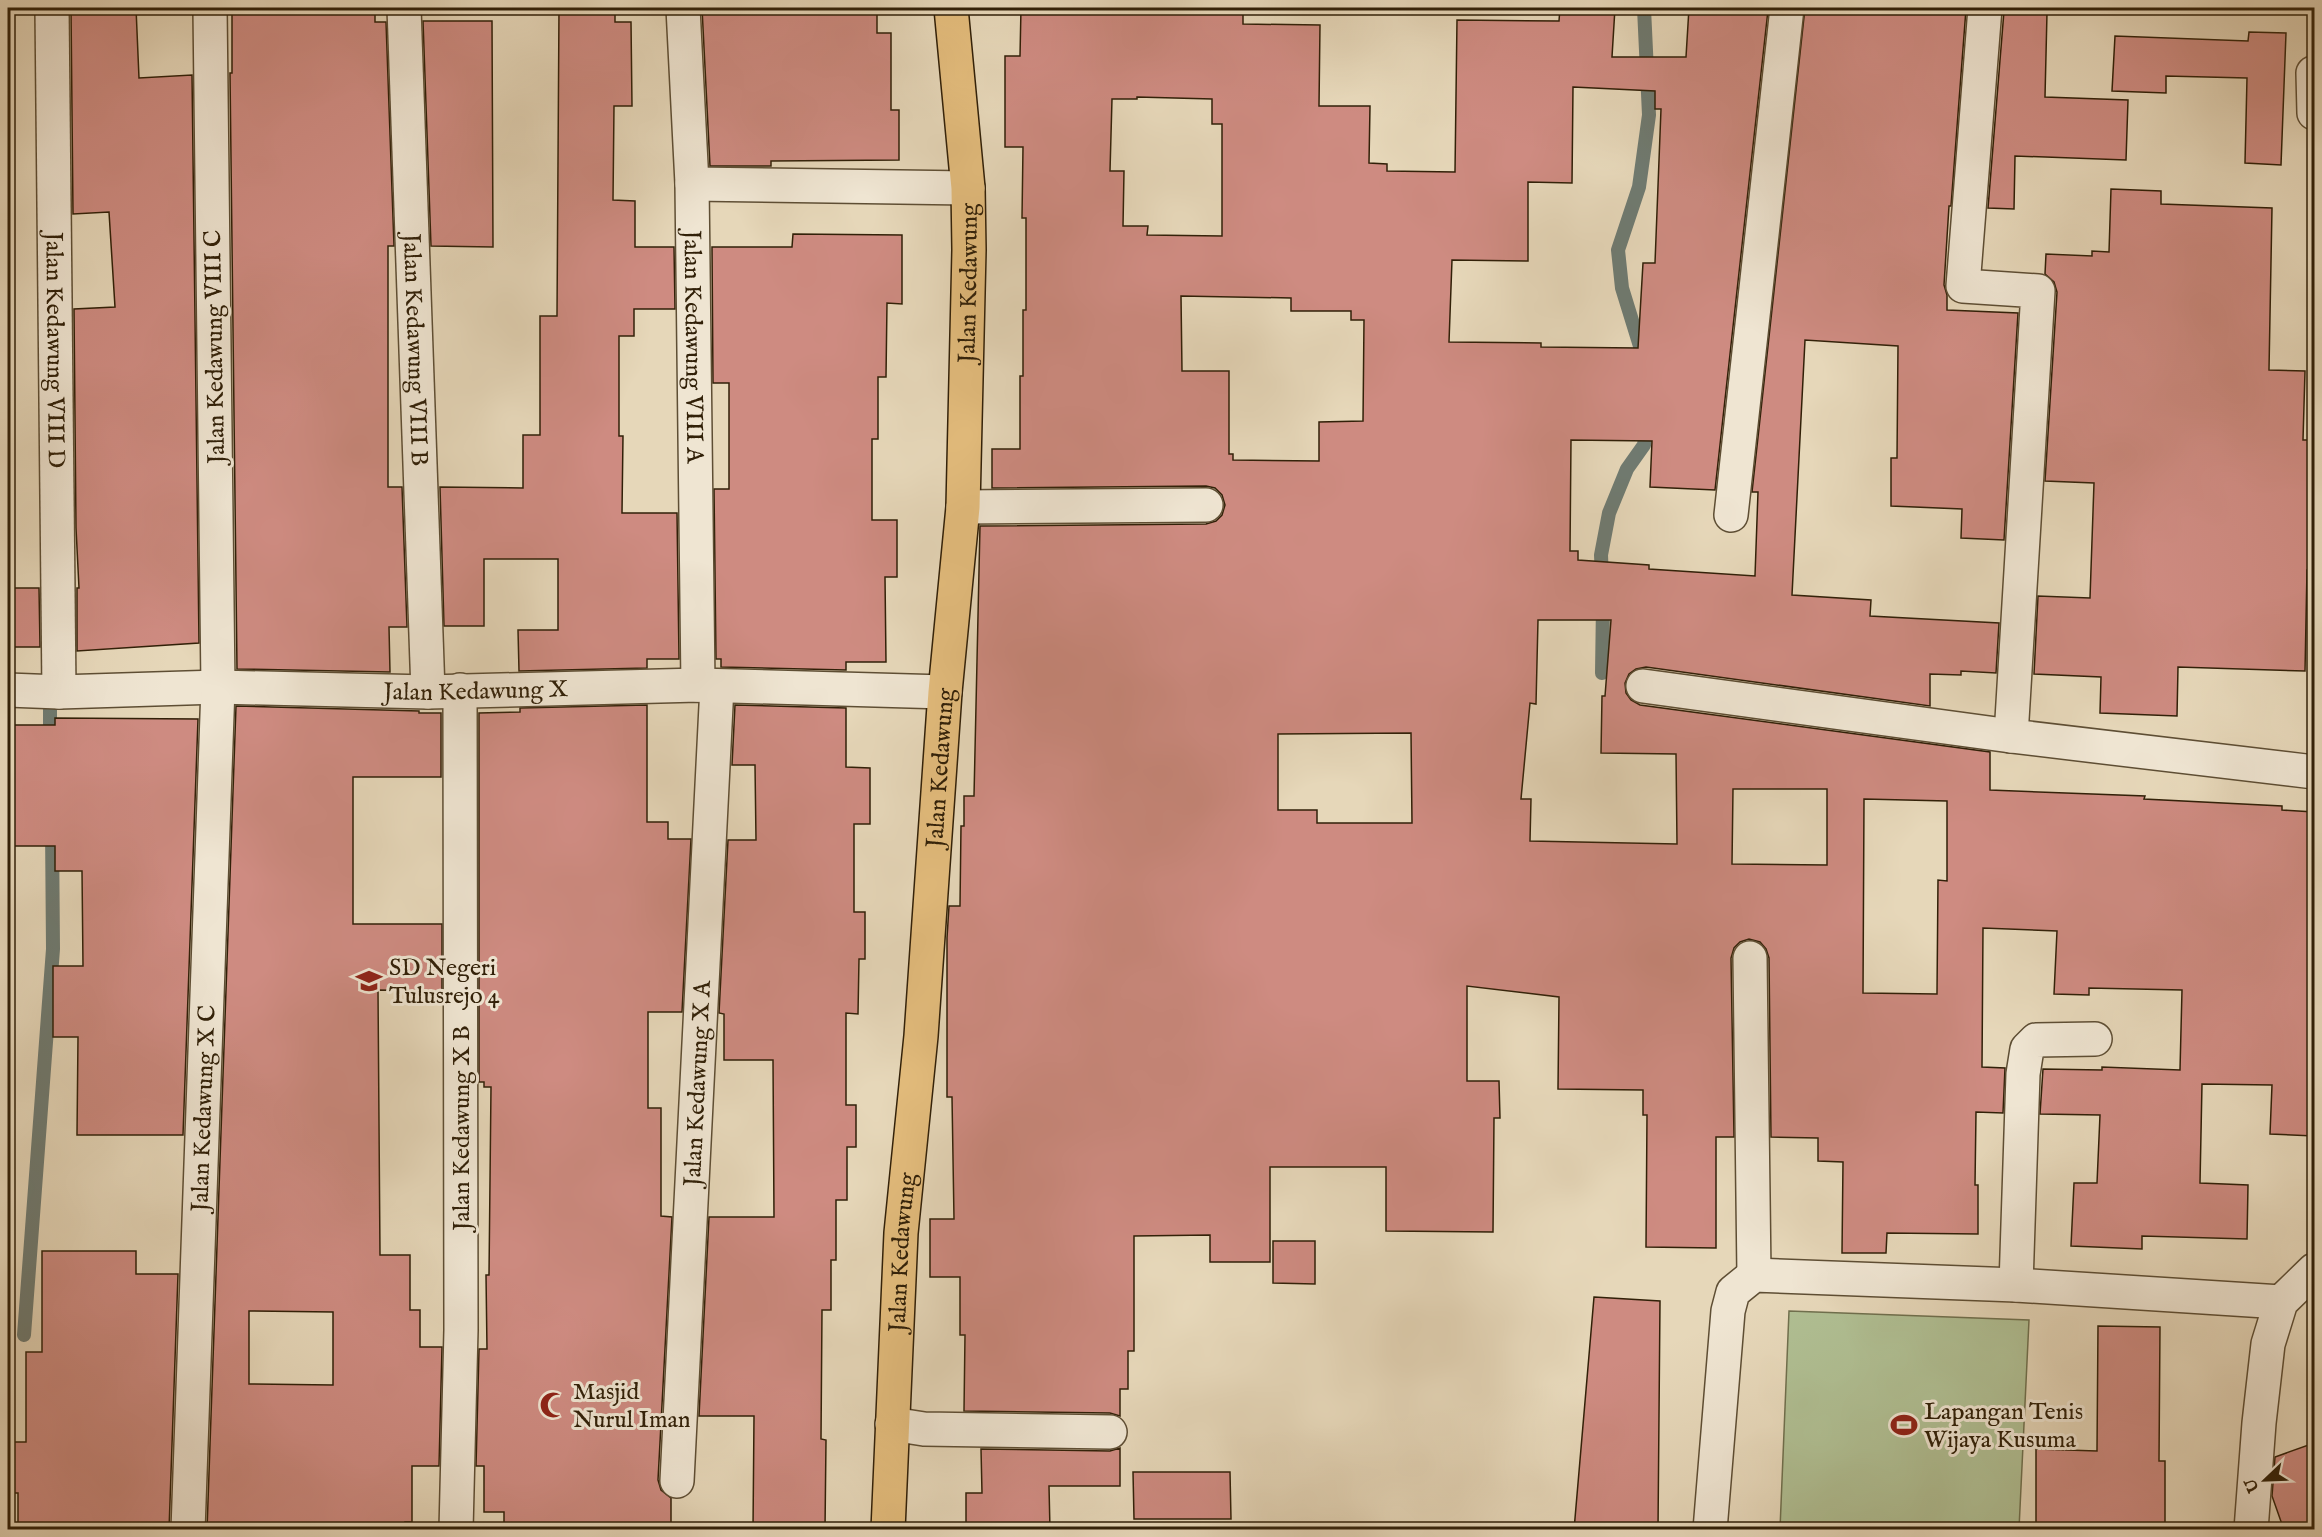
<svg xmlns="http://www.w3.org/2000/svg" width="2322" height="1537" font-family="'IM FELL English',serif">
<style>
.green{fill:#b0bf93;stroke:#70704e;stroke-width:1.5}
.lines{fill:none;stroke-linecap:round;stroke-linejoin:round}
.stream{stroke:#6f7b72;stroke-width:14}
.building{fill:#ce8b81;stroke:#312008;stroke-width:1.5;fill-rule:evenodd}
.street-casing{stroke:#5e4e34;stroke-width:36}
.primary-casing{stroke:#312008;stroke-width:36}
.street{stroke:#efe5d2;stroke-width:33}
.primary{stroke:#e3bc7c;stroke-width:33}
.labels{text-anchor:middle;stroke-width:6;stroke-linejoin:round;paint-order:stroke}
.street-label{font-size:24px;fill:#312008;stroke:#efe5d2}
.poi-label{font-size:24px;fill:#312008;stroke:#efe5d2;text-anchor:start}
</style>
<rect width="100%" height="100%" fill="#e6d7b9"/>
<filter id="stains"><feTurbulence type="fractalNoise" baseFrequency=".00333" numOctaves="4"/><feColorMatrix values="0 0 0 0 .2 0 0 0 0 .09 0 0 0 0 .02 0 0 0 .5 -.17"/></filter>
<radialGradient id="worn" r=".72"><stop offset=".6" stop-color="#630" stop-opacity="0"/><stop offset="1" stop-color="#630" stop-opacity=".3"/></radialGradient>
<path class="green" d="M1789,1311L2029,1320L2019,1529H1780Z"/>
<g class="lines">
<path class="stream" d="M1643,356L1622,288L1618,250L1639,187L1649,115L1644,8
M1602,578L1601,555L1609,513L1627,469L1644,445L1647,425
M1602,673L1603,604
M50,709V743
M24,1335L53,949L52,828"/>
</g>
<path class="building" d="M71,8H136L139,78L192,75L199,643L77,651V588H79L76,528L74,309L115,307L109,212L73,214Z
M232,8H375V22H386L394,246H388V487H402L407,627H389L390,672L237,669L230,73H232Z
M559,8H615V22H631L632,106H614L613,200L635,201V247H674L675,309H634V336H619V436H623L622,513H677L679,659H647V668L519,671L518,630H558V559H484V626H444L440,487L523,488V435H540V316H557Z
M702,8H877V33H891V110H899V160L771,161V166H710Z
M1021,8H1243V24L1320,25L1319,106H1370L1369,163L1387,164V171L1455,172L1457,20L1559,21L1560,8H1615L1612,57H1686L1689,8L1768,10L1715,490L1650,487L1652,441L1571,440L1570,551H1578V560L1649,565V569L1755,576L1758,492H1752L1805,8H1946L1966,9L1951,206H1949L1944,285L1947,295V310L2018,313L2004,540L1961,538L1962,509L1891,506V458H1897L1898,346L1805,340L1792,595L1871,600L1870,616L1999,623L1996,673L1961,671V675L1930,674V706L1646,667L1636,669L1629,674L1625,683L1626,693L1631,700L1640,705L1990,752V790L2145,796L2144,799L2282,806V810L2314,812V1136L2270,1134L2272,1085L2202,1084L2200,1183L2248,1185L2247,1239L2142,1236V1249L2071,1246L2074,1183H2097L2100,1115L2040,1114L2043,1069L2102,1070V1067L2180,1070L2182,990L2089,988V995L2054,994L2057,931L1983,928L1982,1067L2005,1068L2003,1113L1976,1112L1975,1185H1978V1234L1887,1233L1886,1253H1842L1843,1162L1818,1161V1138L1771,1137L1769,958L1766,949L1760,942L1749,939L1740,942L1734,948L1731,958L1734,1137H1716V1248L1646,1247L1647,1115H1643V1090L1558,1089L1559,997L1467,986V1081H1499L1500,1118H1494L1493,1232L1386,1231V1167H1270V1262H1210V1235L1134,1236V1351H1128V1389H1120V1416L1110,1413L964,1411L965,1335H960V1277H930V1219H954L952,1097H947V938L949,906H960L961,826H964V796H974L980,526L1206,524L1216,521L1222,515L1225,505L1222,495L1215,488L1206,486L992,488V449H1020V376H1023V310H1026V218H1022L1023,147H1005V56H1020ZM1573,87L1655,91V109H1661L1655,263H1643L1638,348L1541,347V343L1449,342L1452,260L1528,261V182L1572,183ZM1137,97L1212,99V124H1222V236L1147,235L1148,226H1123L1124,171H1110L1112,99H1137ZM1181,296L1291,298V311H1351V320H1364L1363,421L1319,422V461L1233,460V454H1229V371H1182ZM1538,620H1611L1605,696H1602L1601,753L1676,754L1677,844L1530,841L1531,799H1521L1530,703L1536,704ZM1411,733L1412,823H1317V810H1278V734ZM1733,789H1827V865L1732,864ZM1864,799L1947,801V881L1938,880L1937,994L1863,993Z
M2004,11L2047,13L2045,97L2128,100L2126,160L2015,156L2014,209L1988,208Z
M423,21H492L493,247L431,246Z
M2249,32L2286,33L2281,165L2245,163L2247,78L2166,76V93L2112,91L2115,36L2248,41Z
M2111,189L2161,191V204L2272,208L2269,370L2305,371L2303,440H2314V570H2307L2305,671L2178,667L2177,716L2100,713L2101,677L2034,674L2038,596L2090,598L2094,483L2045,481L2057,292L2054,282L2045,274L2046,254L2092,256V251L2109,252Z
M793,234L902,235V304L887,303L886,377H878V439H872V520H897V577H885L886,662H846V670L721,667V659H716L714,489H729V383H713L712,247H792Z
M8,588H39L40,647H8Z
M647,705V822H668V839H691L682,1012H648V1108H661V1216L672,1217L658,1480L661,1490L671,1498V1530H504V1512H484V1466H476L479,1349H487L486,1275H489L491,1087H484V1082H479V713L520,712V708Z
M735,705L846,708V767L870,768V824H854V912H865V959H859L858,1014L846,1013V1105H856V1147H847V1200H836V1260H831V1310H822L821,1439L826,1440L825,1530H753L754,1416H699L709,1217H774L773,1060H724V1014L719,1013L728,840H756L755,765H732Z
M236,706L419,711V713H441V777H353V924H442V991L378,990L380,1255H410V1310H420V1347H442L439,1466H412V1522H405V1530H207ZM249,1311L333,1312V1385L249,1384Z
M55,718L198,719L183,1135H77L78,1037H53V966H83L82,871H55V846H8V725H55Z
M1273,1241H1315V1284L1273,1283Z
M42,1251H136V1274H178L169,1530H18V1493H14V1442H26V1352H42Z
M1594,1297L1660,1301L1658,1530H1574Z
M2098,1326L2160,1327L2159,1461H2165V1524L2036,1523V1449L2097,1451Z
M2314,1443V1530H2284L2272,1496L2275,1457Z
M1120,1448V1486H1049L1050,1530H966V1493H982L981,1449L1110,1451Z
M1133,1472H1230L1231,1519H1134Z"/>
<g class="lines">
<g class="street-casing">
<g id="street">
<path id="s1" d="M52,8L59,692"/>
<path id="s2" d="M404,8L428,692"/>
<path id="s3" d="M683,8L692,184L698,685"/>
<path d="M1985,8L1963,286L2038,291L2011,736"/>
<path d="M2313,73L2314,113"/>
<path d="M692,184L968,188"/>
<path d="M963,507L1206,505"/>
<path d="M1731,515L1787,8"/>
<path d="M1643,686L2011,736L2314,772"/>
<path id="s4" d="M8,690L59,692L218,687L428,692L698,685L945,692"/>
<path d="M1750,958L1754,1275"/>
<path d="M2016,1285L2023,1074L2027,1049L2036,1040L2095,1039"/>
<path d="M892,1424L924,1429L1110,1432"/>
<path id="s5" d="M677,1481L717,686"/>
<path id="s6" d="M188,1530L218,687L210,8"/>
<path d="M456,1530L461,1330L460,690"/>
<path d="M1710,1530L1728,1311L1733,1292L1754,1275L2016,1285L2281,1302"/>
<path d="M2251,1530L2259,1423L2268,1344L2281,1302L2314,1270"/>
</g>
</g>
<g class="primary-casing">
<g id="primary">
<path id="s7" d="M888,1530L901,1233L921,1036L945,692L963,507L969,250L968,188L951,8"/>
</g>
</g>
<use href="#street" class="street"/>
<use href="#primary" class="primary"/>
</g>
<defs>
<g id="school-bare" transform="scale(2.07)"><path d="M0-5L7-2L0 1L-7-2ZM-4 1L0 2.5L4 1V4Q0 6-4 4Z" fill="#8f2418" stroke="#efe5d2" stroke-width="2.5" paint-order="stroke"/></g>
<g id="mosque-bare" transform="scale(2.07)"><path d="M3.5-4.9A6 6 0 1 0 3.5 4.9A5 5 0 1 1 3.5-4.9Z" fill="#8f2418" stroke="#efe5d2" stroke-width="2.5" paint-order="stroke"/></g>
<g id="stadium-bare" transform="scale(2.07)"><path d="M0-5a6.5 5 0 1 0 0 10a6.5 5 0 1 0 0-10ZM-3.5-1.8h7v3.6h-7Z" fill="#8f2418" stroke="#efe5d2" stroke-width="2.5" paint-order="stroke"/></g>
</defs>
<g fill-rule="evenodd">
<use href="#school-bare" x="369" y="981"/>
<use href="#mosque-bare" x="553" y="1405"/>
<use href="#stadium-bare" x="1904" y="1425"/>
</g>
<g class="labels">
<g class="street-label">
<text dy="8" stroke="none"><textPath href="#s7" startOffset="1250">Jalan Kedawung</textPath></text>
<text dy="8" stroke="none"><textPath href="#s3" startOffset="339">Jalan Kedawung VIII A</textPath></text>
<text transform="translate(214 347) rotate(-91)" y="8">Jalan Kedawung VIII C</text>
<text dy="8" stroke="none"><textPath href="#s1" startOffset="342">Jalan Kedawung VIII D</textPath></text>
<text dy="8" stroke="none"><textPath href="#s2" startOffset="342">Jalan Kedawung VIII B</textPath></text>
<text dy="8" stroke="none"><textPath href="#s4" startOffset="468">Jalan Kedawung X</textPath></text>
<text dy="8" stroke="none"><textPath href="#s7" startOffset="764">Jalan Kedawung</textPath></text>
<text dy="8" stroke="none"><textPath href="#s5" startOffset="398">Jalan Kedawung X A</textPath></text>
<text dy="8" stroke="none"><textPath href="#s6" startOffset="422">Jalan Kedawung X C</textPath></text>
<text transform="translate(461 1128) rotate(-90)" y="8">Jalan Kedawung X B</text>
<text dy="8" stroke="none"><textPath href="#s7" startOffset="278">Jalan Kedawung</textPath></text>
</g>
<g class="poi-label">
<text x="389" y="975">SD Negeri<tspan x="389" dy="28">Tulusrejo 4</tspan></text>
<text x="573" y="1399">Masjid<tspan x="573" dy="28">Nurul Iman</tspan></text>
<text x="1924" y="1419">Lapangan Tenis<tspan x="1924" dy="28">Wijaya Kusuma</tspan></text>
</g>
</g>
<rect width="2322" height="1537" fill="none" stroke="#e6d7b9" stroke-width="30"/>
<rect x="9" y="9" width="2304" height="1519" fill="none" stroke="#312008" stroke-width="3"/>
<rect x="15" y="15" width="2292" height="1507" fill="none" stroke="#312008" stroke-width="1.5"/>
<g transform="translate(2265 1480) rotate(247)" stroke="#efe5d2" stroke-width="4.5" paint-order="stroke">
<path d="M0-4.5L10 22L0 15L-10 22Z" fill="#312008"/>
<text y="-9" font-size="16" font-weight="bold" text-anchor="middle" fill="#312008">U</text>
</g>
<rect width="100%" height="100%" filter="url(#stains)"/>
<rect width="100%" height="100%" fill="url(#worn)"/>
</svg>
